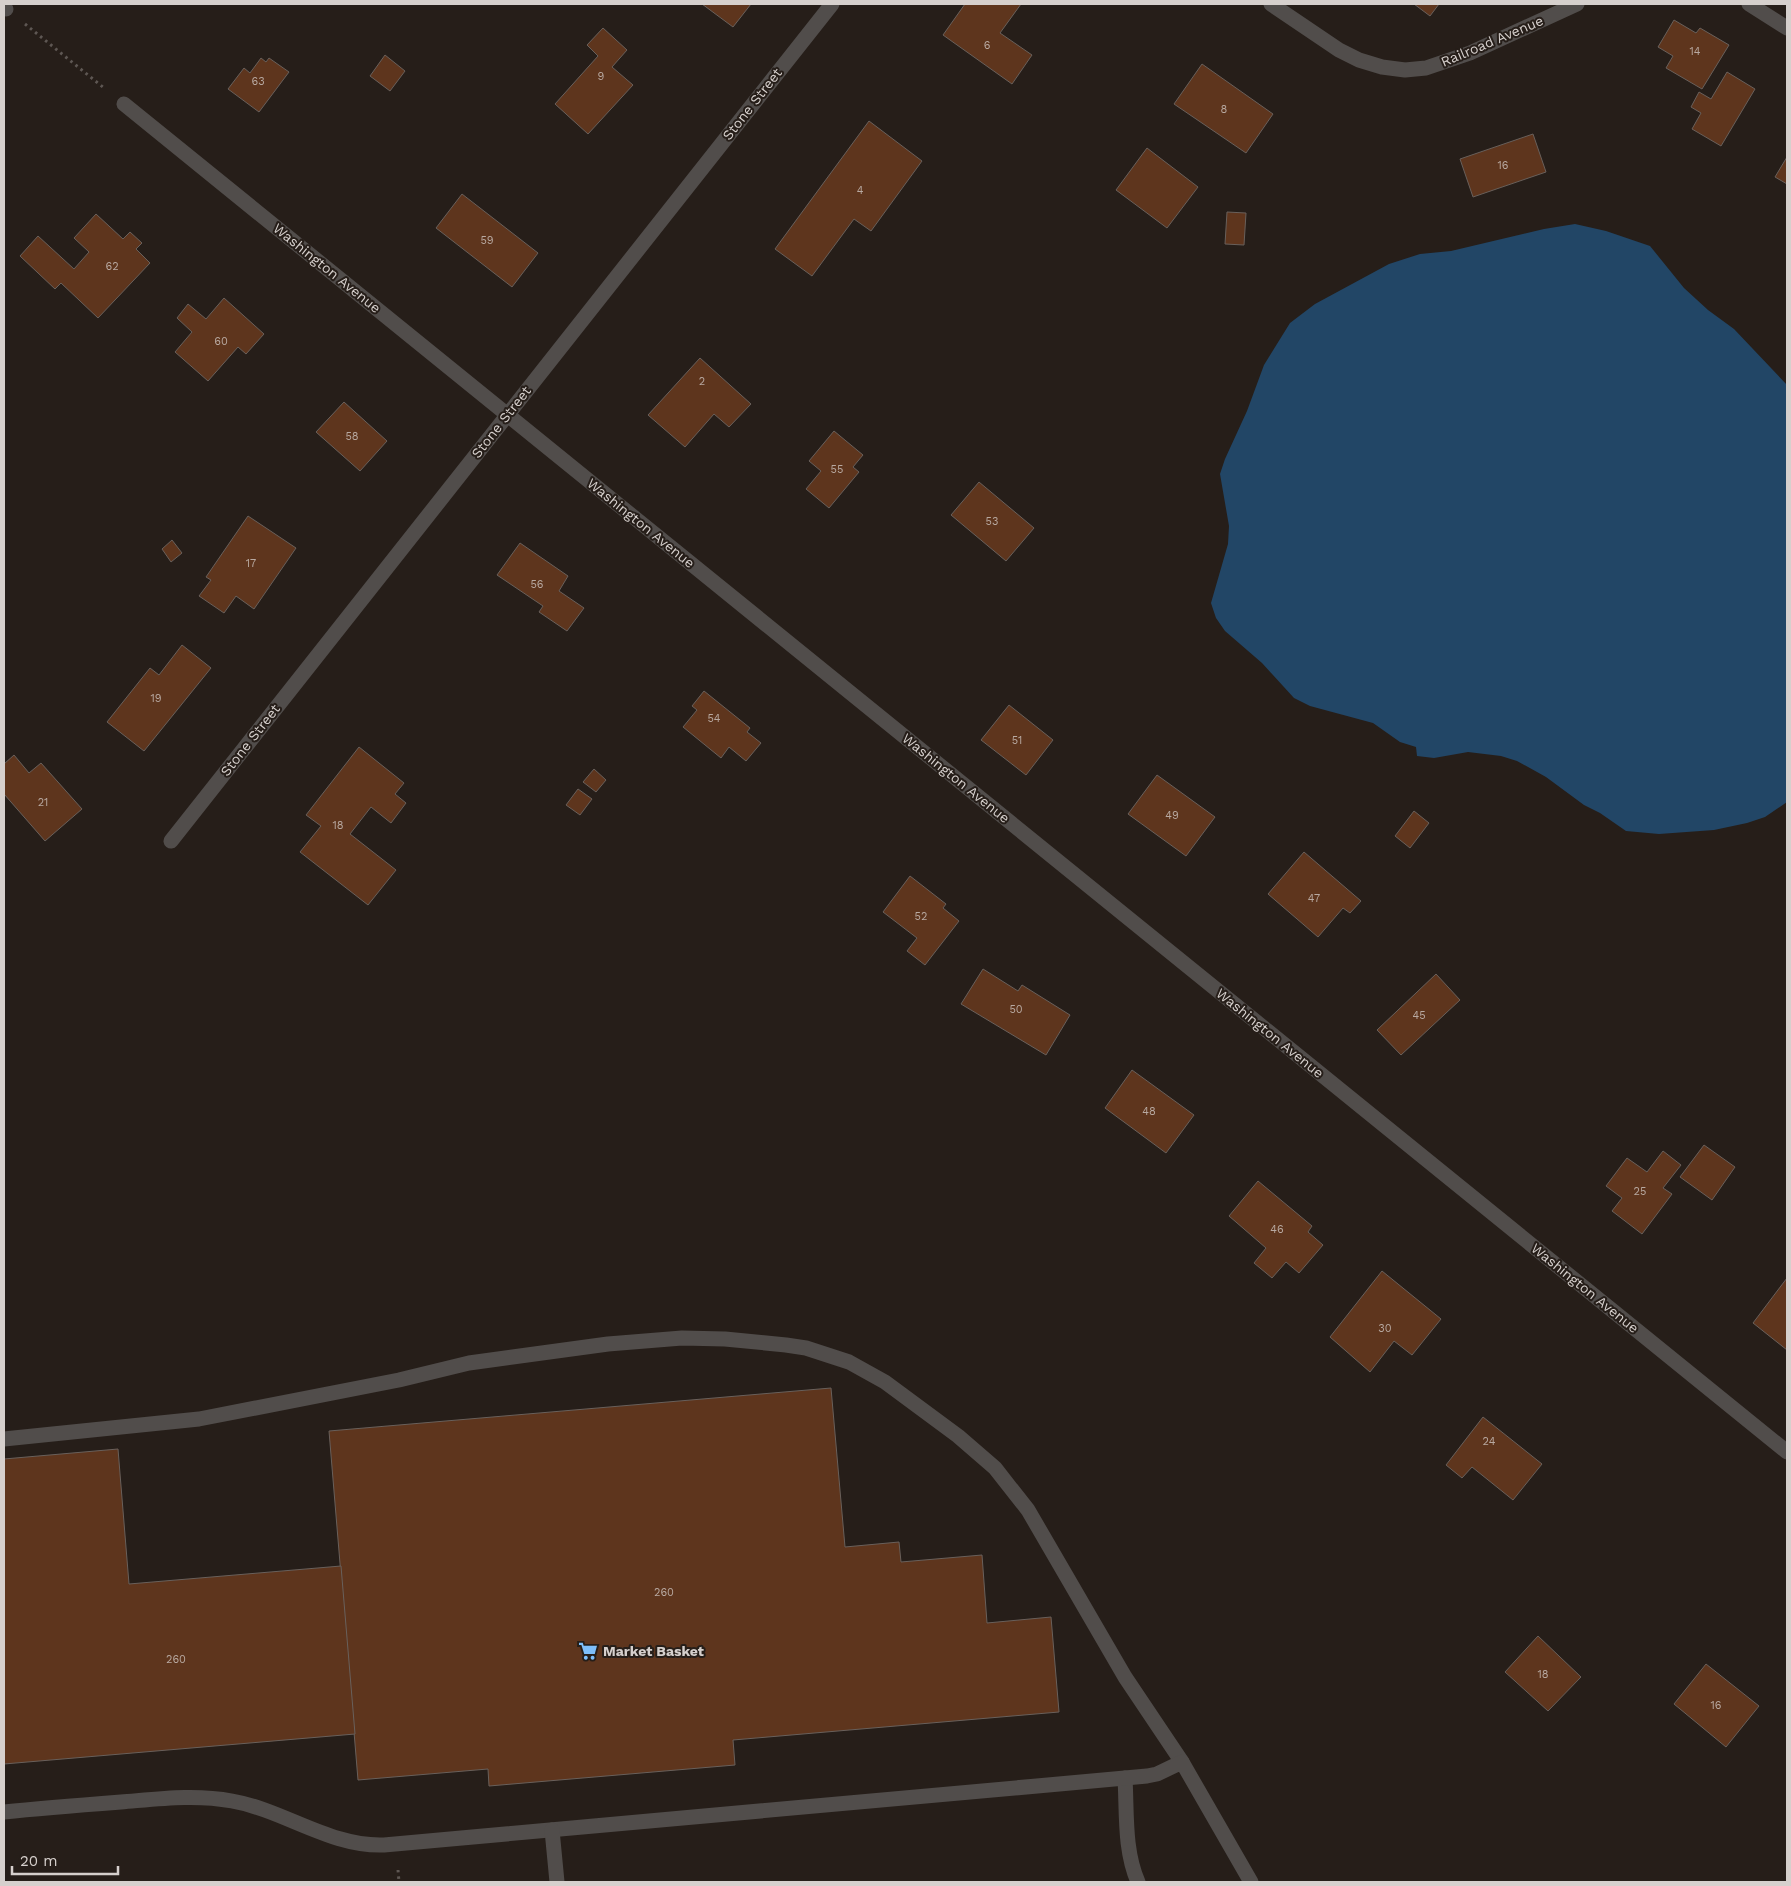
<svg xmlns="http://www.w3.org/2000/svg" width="1791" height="1886" viewBox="0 0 1791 1886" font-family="'Work Sans',sans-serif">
<rect width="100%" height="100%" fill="#261e19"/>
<polygon fill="#224666" points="1575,224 1606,231 1650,246 1684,288 1708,310 1734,329 1787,385 1787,802 1765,817 1747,823 1714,830 1659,834 1626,831 1600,813 1584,805 1546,777 1517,761 1501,756 1468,752 1434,758 1417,756 1416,747 1400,742 1373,723 1310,706 1294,698 1262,663 1225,631 1216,618 1211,603 1228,544 1229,526 1220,474 1225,459 1247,411 1264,365 1290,323 1315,304 1389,264 1420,254 1451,251 1544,229"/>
<g fill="#5e351d" stroke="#69605b">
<polygon points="702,4 751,4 733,27"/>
<polygon points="965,4 1021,4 1000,33 1032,55 1012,84 943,35"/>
<polygon points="1414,4 1439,4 1430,16"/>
<polygon points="1674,20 1696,33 1700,28 1729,45 1702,89 1666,68 1673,56 1658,47"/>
<polygon points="603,28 627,50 612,67 633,85 588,134 555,104 598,56 587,45"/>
<polygon points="385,55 405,71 390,91 370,76"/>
<polygon points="261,58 266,62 269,58 289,72 259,112 228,89 244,68 250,73"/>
<polygon points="1202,64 1273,114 1246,153 1174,104"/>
<polygon points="1727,72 1755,89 1721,146 1692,129 1701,113 1691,107 1699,92 1711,99"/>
<polygon points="869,121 922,161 871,231 854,219 812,276 775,249"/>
<polygon points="1533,134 1546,172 1473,197 1460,159"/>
<polygon points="1147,148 1198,187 1167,228 1116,190"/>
<polygon points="1787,157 1787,184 1775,177"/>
<polygon points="462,194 538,253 512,287 436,228"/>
<polygon points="1227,212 1246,213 1244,245 1225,244"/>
<polygon points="96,214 123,239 130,232 142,243 136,249 150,263 98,318 61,283 55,289 20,256 38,236 74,269 89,252 74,238"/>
<polygon points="224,298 264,334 246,354 238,347 208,381 175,352 192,332 177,318 188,304 206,319"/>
<polygon points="700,358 751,404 729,427 714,414 685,447 648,415"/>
<polygon points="344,402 387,441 360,471 316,432"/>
<polygon points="834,431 863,455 853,467 859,472 829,508 806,489 821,471 809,461"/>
<polygon points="979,482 1034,528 1006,561 951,515"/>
<polygon points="248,516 296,548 254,609 236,596 224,613 199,596 211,580 206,577"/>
<polygon points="172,540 182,553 171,562 162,549"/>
<polygon points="520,543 568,576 559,591 584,608 567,631 539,612 543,606 497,575"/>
<polygon points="182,645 211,668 144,751 107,722 150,668 159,675"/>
<polygon points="704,691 750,728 747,732 761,743 746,761 729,747 721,758 683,727 697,710 692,706"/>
<polygon points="1009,705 1053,740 1026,775 981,740"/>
<polygon points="359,747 404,783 395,794 406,803 391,823 371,807 350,834 396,870 368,905 300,852 321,826 306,815"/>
<polygon points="14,755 29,773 41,763 82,809 45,841 4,794 4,764"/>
<polygon points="594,769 606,780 596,792 583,782"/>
<polygon points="1157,775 1215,817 1186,856 1128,814"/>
<polygon points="578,789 592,799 580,815 566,805"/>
<polygon points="1414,811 1429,823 1410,848 1395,836"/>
<polygon points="1304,852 1361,901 1350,913 1343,908 1318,937 1268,894"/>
<polygon points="910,876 946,904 943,908 959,921 925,965 907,951 917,938 883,912"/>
<polygon points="983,969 1018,991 1022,985 1070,1015 1046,1055 961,1004"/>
<polygon points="1436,974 1460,1000 1401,1055 1377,1030"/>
<polygon points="1132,1070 1194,1115 1166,1153 1105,1108"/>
<polygon points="1704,1145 1735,1167 1712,1200 1680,1177"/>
<polygon points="1663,1151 1681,1165 1663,1188 1672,1194 1642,1234 1612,1211 1622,1198 1606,1186 1627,1158 1647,1172"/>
<polygon points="1258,1181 1312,1226 1308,1232 1323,1245 1299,1273 1286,1262 1272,1278 1254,1263 1266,1248 1229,1216"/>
<polygon points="1382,1271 1441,1319 1412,1355 1394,1341 1370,1372 1330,1337"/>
<polygon points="1787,1278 1787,1350 1753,1323"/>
<polygon points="831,1388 845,1547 899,1542 901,1562 982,1555 987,1623 1051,1617 1059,1712 733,1740 735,1765 489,1786 488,1769 358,1780 329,1431"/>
<polygon points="1483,1417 1542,1464 1513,1500 1472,1467 1462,1478 1446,1465"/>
<polygon points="118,1449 129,1584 341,1566 355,1734 4,1764 4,1459"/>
<polygon points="1538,1636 1581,1677 1548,1711 1505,1672"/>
<polygon points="1706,1664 1759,1706 1726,1747 1674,1704"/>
</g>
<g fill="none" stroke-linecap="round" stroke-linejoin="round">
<g stroke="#5e5753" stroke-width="3" stroke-dasharray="2.5 4" stroke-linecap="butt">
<polyline points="25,24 104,88"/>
<polyline points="398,1870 399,1882"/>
</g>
<g stroke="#514d4b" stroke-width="15">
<polyline points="1271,4 1339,50 1359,60 1382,67 1405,70 1426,68 1470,53 1577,4"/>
<polyline points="1749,4 1787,28"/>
<polyline points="4,7 6,9"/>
<polyline points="124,104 1787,1452"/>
<polyline points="171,841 832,4"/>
<polyline points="4,1439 199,1419 399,1380 469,1363 608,1344 682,1338 725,1339 786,1345 806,1348 849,1362 885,1382 958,1436 995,1468 1028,1510 1125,1677 1182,1762"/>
<path d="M1125 1778C1127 1813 1124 1850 1138 1882"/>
<path d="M4 1812C43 1808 82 1805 121 1802 158 1799 195 1794 232 1801 284 1810 330 1847 384 1845L1147 1776 1157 1774 1182 1762 1251 1882"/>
<polyline points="552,1830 557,1882"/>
</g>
</g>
<defs>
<g id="supermarket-bare" transform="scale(1.5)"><path d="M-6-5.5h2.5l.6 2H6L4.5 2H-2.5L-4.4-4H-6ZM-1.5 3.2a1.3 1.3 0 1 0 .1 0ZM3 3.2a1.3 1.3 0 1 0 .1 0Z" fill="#7ebef9" stroke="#261e19" stroke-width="2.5" paint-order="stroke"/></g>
</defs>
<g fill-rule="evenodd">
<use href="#supermarket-bare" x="588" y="1651"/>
</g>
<g text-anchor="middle" stroke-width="4" stroke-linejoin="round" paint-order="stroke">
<g font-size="11" fill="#b8a9a1">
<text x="987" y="49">6</text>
<text x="1695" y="55">14</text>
<text x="601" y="80">9</text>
<text x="258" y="85">63</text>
<text x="1224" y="113">8</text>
<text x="1503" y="169">16</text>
<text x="860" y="194">4</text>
<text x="487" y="244">59</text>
<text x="112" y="270">62</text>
<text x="221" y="345">60</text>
<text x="702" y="385">2</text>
<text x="352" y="440">58</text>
<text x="837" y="473">55</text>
<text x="992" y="525">53</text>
<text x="251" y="567">17</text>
<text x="537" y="588">56</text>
<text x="156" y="702">19</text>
<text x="714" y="722">54</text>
<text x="1017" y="744">51</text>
<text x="43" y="806">21</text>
<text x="1172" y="819">49</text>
<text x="338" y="829">18</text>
<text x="1314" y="902">47</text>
<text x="921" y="920">52</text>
<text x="1016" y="1013">50</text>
<text x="1419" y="1019">45</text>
<text x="1149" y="1115">48</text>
<text x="1640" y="1195">25</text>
<text x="1277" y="1233">46</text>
<text x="1385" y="1332">30</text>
<text x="1489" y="1445">24</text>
<text x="664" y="1596">260</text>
<text x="176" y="1663">260</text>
<text x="1543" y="1678">18</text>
<text x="1716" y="1709">16</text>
</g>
<g font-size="14" fill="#d6d0cd" stroke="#261e19">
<text transform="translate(1492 41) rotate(-23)" y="5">Railroad Avenue</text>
<text transform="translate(752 104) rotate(-52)" y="5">Stone Street</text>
<text transform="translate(327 268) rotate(39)" y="5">Washington Avenue</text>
<text transform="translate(501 422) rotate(-52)" y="5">Stone Street</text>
<text transform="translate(641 523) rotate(39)" y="5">Washington Avenue</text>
<text transform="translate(250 740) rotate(-52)" y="5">Stone Street</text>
<text transform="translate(956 778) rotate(39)" y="5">Washington Avenue</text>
<text transform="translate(1270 1033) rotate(39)" y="5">Washington Avenue</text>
<text transform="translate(1585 1288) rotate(39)" y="5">Washington Avenue</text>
</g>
<g font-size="14" font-weight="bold" fill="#d6d0cd" stroke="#261e19" text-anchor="start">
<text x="603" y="1656">Market Basket</text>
</g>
</g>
<rect width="1791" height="1886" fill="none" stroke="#d6d0cd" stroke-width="10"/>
<path d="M12 1866v8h106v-8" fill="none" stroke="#d6d0cd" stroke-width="2.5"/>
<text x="20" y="1866" font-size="15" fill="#d6d0cd" stroke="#261e19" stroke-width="4" paint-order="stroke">20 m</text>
</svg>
